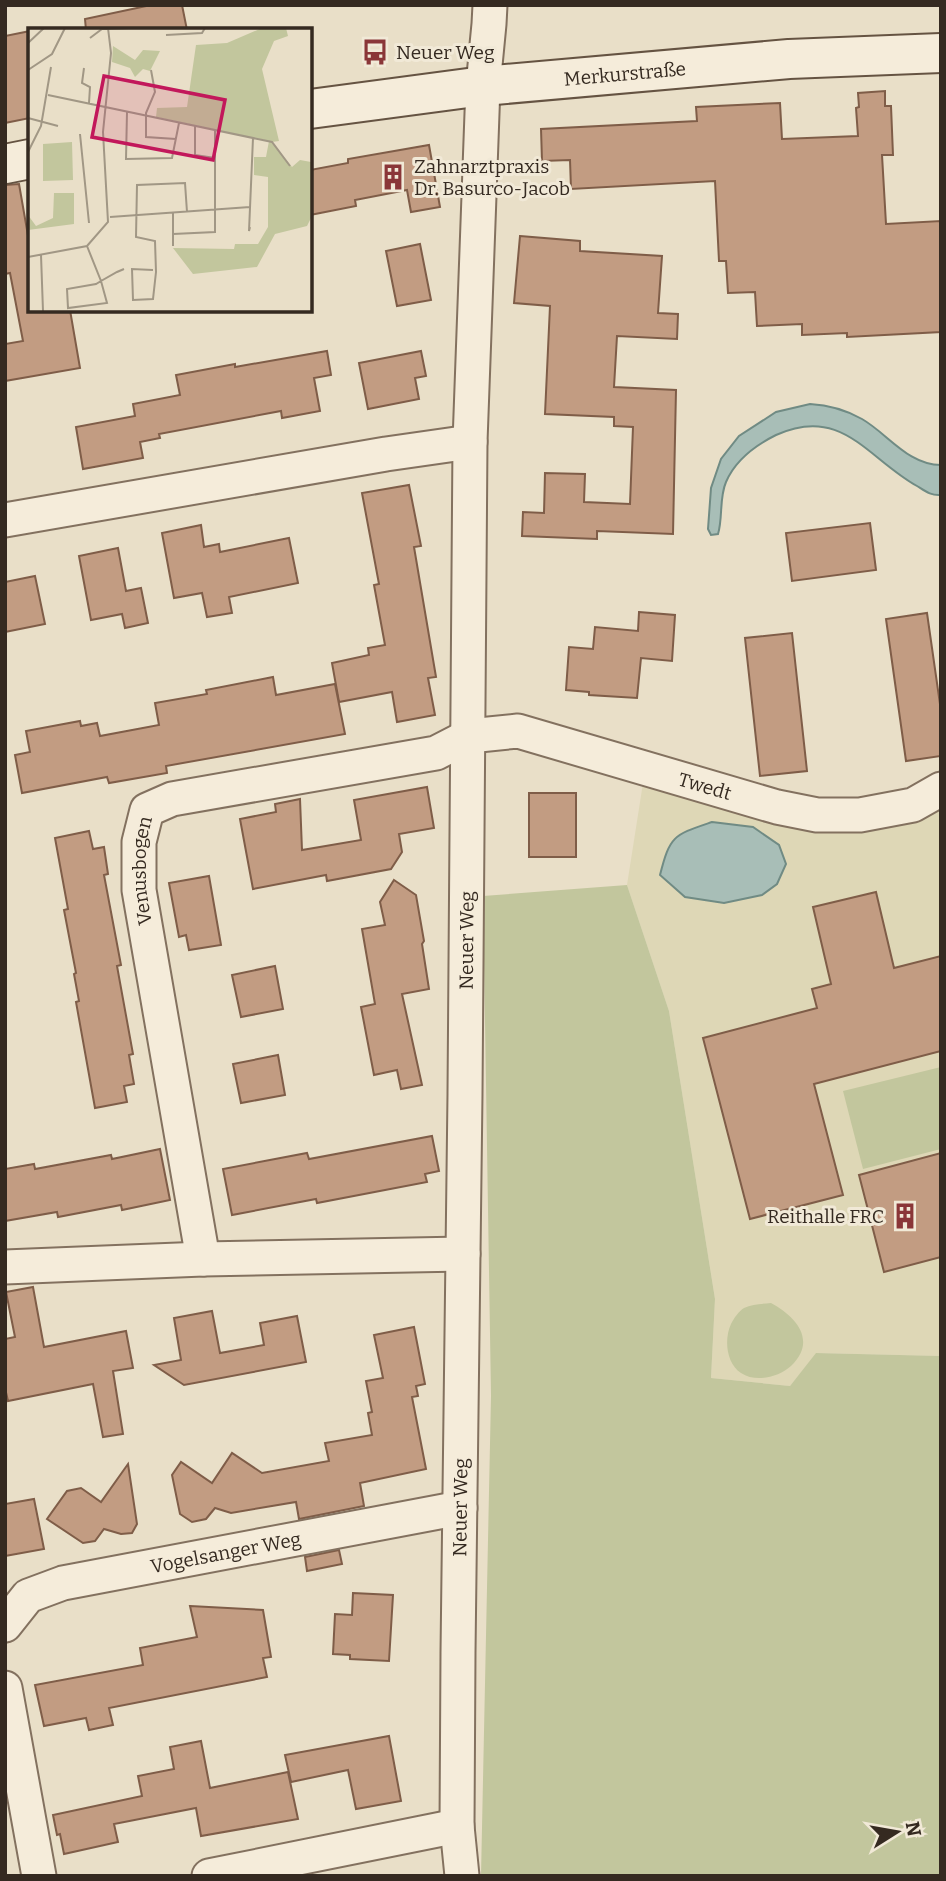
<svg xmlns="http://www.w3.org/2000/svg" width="946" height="1881" viewBox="0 0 946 1881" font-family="Bitter,serif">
<rect width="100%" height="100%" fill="#e9dfc8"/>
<polygon fill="#ded7b6" points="643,783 793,824 941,801 941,1356 817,1353 790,1386 711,1378 715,1299 669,1011 627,885"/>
<g fill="#c2c69d">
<polygon points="627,885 669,1011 715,1299 711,1378 790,1386 816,1353 941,1356 941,1876 481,1876 491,1396 483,896"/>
<polygon points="941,1067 941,1149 863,1169 843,1091"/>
<path d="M771 1303C795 1316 818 1340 791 1366 779 1377 756 1383 741 1373 726 1363 724 1339 731 1324 734 1318 739 1311 744 1308 752 1304 762 1304 771 1303Z"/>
</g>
<g fill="#a8beb7" stroke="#708b84" stroke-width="2">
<path d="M810 404C828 405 846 410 862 419 888 434 908 465 941 465V495C931 496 925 491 917 486 867 458 842 405 776 435 756 445 735 461 726 482 719 498 723 518 718 534L711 535 708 529 711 488 721 459 739 436 776 412Z"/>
<path d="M712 822 753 827 779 845 786 864 777 884 762 895 724 903 685 897 660 875C670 835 674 835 712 822Z"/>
</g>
<g fill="#c29c82" stroke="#7f5d48" stroke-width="2">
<polygon points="151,5 182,5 187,30 86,30 85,19"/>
<polygon points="30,31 30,118 5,123 5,36"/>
<polygon points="885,91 885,106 891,106 893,155 882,155 886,224 941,221 941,332 847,337 847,333 802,335 802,324 757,326 755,292 728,293 726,261 719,261 715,181 571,189 570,160 542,161 541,129 697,121 696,107 780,103 782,139 858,136 856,108 859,107 858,93"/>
<polygon points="429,145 440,207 411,212 407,190 355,200 356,206 310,215 310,170 348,163 348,159"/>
<polygon points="19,184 30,247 30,310 70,310 80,368 5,381 5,344 23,341 10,273 5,274 5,185"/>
<polygon points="520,236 580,241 580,251 662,256 658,313 678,314 677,339 617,336 614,387 676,390 673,534 597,531 597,539 522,536 523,512 544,513 545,473 585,474 584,502 630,504 633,427 614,426 614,417 545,414 550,306 514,303"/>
<polygon points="420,244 431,300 397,306 386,251"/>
<polygon points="327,351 331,375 314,378 320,411 282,418 281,411 159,434 160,438 140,442 143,458 83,469 76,427 135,416 133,404 180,395 176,375 235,364 235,367"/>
<polygon points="421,351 426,376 415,378 419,399 368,409 359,363"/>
<polygon points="409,485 421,546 414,547 436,677 428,678 435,715 397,722 392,692 339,702 332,663 369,655 368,648 385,645 374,585 379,584 362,493"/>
<polygon points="870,523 876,570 792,581 786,533"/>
<polygon points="201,525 204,547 219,544 220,552 289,538 298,583 229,597 232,613 207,617 202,593 174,598 162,533"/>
<polygon points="118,548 126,591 141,588 148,623 125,628 122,614 91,620 79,556"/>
<polygon points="35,576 45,624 5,632 5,582"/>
<polygon points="639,612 675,615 672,661 641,658 637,698 589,695 589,692 566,690 569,647 593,649 595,627 638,631"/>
<polygon points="927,613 941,711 941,756 906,761 886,619"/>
<polygon points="792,633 807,771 760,776 745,638"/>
<polygon points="273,677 276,695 335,684 345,734 166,766 167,773 109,783 107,777 22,793 15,755 30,752 26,731 80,721 81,726 97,723 100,736 159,725 155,703 207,694 206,690"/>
<polygon points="427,787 434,828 399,834 402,852 391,869 327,881 326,875 253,889 240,819 276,812 275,804 300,799 302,850 361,840 354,800"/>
<rect x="529" y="793" width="47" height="64"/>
<polygon points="89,831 93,849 104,847 108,874 104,875 121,965 117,966 133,1054 129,1055 134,1084 124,1086 127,1102 95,1108 76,1002 79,1001 74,974 76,973 64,910 68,909 55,838"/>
<polygon points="209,876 221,945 189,950 186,935 179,937 169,883"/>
<polygon points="394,880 416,895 424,941 422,944 429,989 402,994 422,1085 401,1089 397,1070 374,1075 361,1007 375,1004 362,929 385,925 380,902"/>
<polygon points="876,892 894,968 941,956 941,1051 814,1084 843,1195 750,1219 703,1038 817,1008 812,989 831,984 813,907"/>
<polygon points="275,966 283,1009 241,1017 232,975"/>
<polygon points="278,1055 285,1095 241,1103 233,1064"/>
<polygon points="432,1136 439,1171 425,1174 427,1182 317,1203 316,1199 232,1215 223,1169 307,1153 309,1159"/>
<polygon points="160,1149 170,1200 122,1210 121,1205 58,1217 57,1212 5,1221 5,1169 34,1164 35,1169 111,1155 112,1159"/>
<polygon points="941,1153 941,1257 884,1272 859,1175"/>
<polygon points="33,1287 44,1347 126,1331 133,1368 113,1371 123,1434 103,1437 93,1384 8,1401 5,1388 5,1339 15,1337 6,1292"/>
<polygon points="212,1311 220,1353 264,1345 260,1323 297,1316 306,1362 184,1385 154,1365 181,1360 174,1318"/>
<polygon points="414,1327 425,1384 416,1386 418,1396 412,1397 426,1469 360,1483 364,1506 299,1519 296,1502 231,1513 215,1508 206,1519 192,1522 180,1514 172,1475 181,1462 212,1483 232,1453 262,1473 329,1461 325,1443 372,1435 368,1413 372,1412 366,1381 383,1378 374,1335"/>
<polygon points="128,1464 137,1524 132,1533 121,1534 104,1529 95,1541 83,1543 47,1519 67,1491 81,1488 101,1502"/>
<polygon points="34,1499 44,1549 5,1556 5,1504"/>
<polygon points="339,1550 342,1564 307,1571 305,1557"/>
<polygon points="353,1593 393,1595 389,1661 350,1659 350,1655 333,1654 335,1614 352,1615"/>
<polygon points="190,1606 263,1610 271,1657 263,1658 267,1677 109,1708 113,1725 89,1730 86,1718 44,1726 35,1685 143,1665 140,1648 197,1637"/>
<polygon points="389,1736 401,1801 356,1809 348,1770 291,1782 285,1755"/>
<polygon points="201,1741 210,1788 288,1772 298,1819 201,1836 196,1808 114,1824 118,1842 64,1854 60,1834 57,1835 53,1815 142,1796 138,1776 174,1769 170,1747"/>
</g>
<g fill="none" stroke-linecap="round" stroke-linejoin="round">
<g stroke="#83715f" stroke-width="37">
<g id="street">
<polyline points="5,520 386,454 470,442"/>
<path id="s1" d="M203 1259 139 890V842L147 810 172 799 436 753 469 736 518 731 777 807 817 815H860L913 805 941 789"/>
<polyline points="5,1267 203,1259 463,1254"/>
<path id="s2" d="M5 1625 28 1596 63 1583 460 1508"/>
<polyline points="5,1688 39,1876"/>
<polyline points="209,1876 457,1826"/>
<path id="s3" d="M462 1876 457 1826 458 1653 465 1094 470 442 483 86 489 24 490 5"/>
</g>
</g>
<g stroke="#655342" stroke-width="42">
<g id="secondary">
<path id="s4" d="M310 109 483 86 789 59 941 53"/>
<polyline points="5,164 30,159"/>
</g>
</g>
<use href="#street" stroke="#f5ecda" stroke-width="33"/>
<use href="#secondary" stroke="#f5ecda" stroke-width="38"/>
</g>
<defs>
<g id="bus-bare" transform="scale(2.1)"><path d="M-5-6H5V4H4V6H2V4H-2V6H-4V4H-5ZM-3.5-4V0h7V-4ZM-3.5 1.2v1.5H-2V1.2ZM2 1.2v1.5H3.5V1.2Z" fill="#8a3638" stroke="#f1e9d7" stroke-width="2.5" paint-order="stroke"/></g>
<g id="building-bare" transform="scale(2.1)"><path d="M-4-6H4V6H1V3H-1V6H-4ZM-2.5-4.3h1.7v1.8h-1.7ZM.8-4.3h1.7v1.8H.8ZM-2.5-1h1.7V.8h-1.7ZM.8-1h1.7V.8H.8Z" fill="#8a3638" stroke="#f1e9d7" stroke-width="2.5" paint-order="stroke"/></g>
</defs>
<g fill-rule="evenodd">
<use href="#bus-bare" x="375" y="52"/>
<use href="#building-bare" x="393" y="177"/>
<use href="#building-bare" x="905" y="1216"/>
</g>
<g text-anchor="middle" stroke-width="6" stroke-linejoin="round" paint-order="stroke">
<g font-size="19" fill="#352a21" stroke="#f1e9d7" text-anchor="start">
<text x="396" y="59">Neuer Weg</text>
<text x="414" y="173">Zahnarztpraxis<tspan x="414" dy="22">Dr. Basurco-Jacob</tspan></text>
<text x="884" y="1223" text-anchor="end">Reithalle FRC</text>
</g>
<g font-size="19" fill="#352a21" stroke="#f1e9d7">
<text dy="7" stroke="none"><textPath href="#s4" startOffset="317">Merkurstraße</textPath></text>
<text dy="7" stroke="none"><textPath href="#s1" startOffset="1032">Twedt</textPath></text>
<text dy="7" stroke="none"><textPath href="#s1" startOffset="394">Venusbogen</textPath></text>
<text dy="7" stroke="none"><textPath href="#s3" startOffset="936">Neuer Weg</textPath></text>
<text dy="7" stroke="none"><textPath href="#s3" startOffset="369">Neuer Weg</textPath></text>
<text dy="7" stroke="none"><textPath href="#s2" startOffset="240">Vogelsanger Weg</textPath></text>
</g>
</g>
<g transform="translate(28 28)">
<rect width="284" height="284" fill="#e9dfc8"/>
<path d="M234 0H258L260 8 246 13 234 41 251 113 244 114 264 139 272 132 283 134V190L279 198 247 206 229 239 165 246 145 220 206 221 207 216H230L240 199V149L226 147V129H238L241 113 128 89 129 80 159 79 168 17 199 15ZM85 18 107 32 115 22 132 23 122 43 115 41 107 49 102 40 84 34ZM44 114 45 152 15 153V116ZM26 165H46V196L0 202V187L8 198 25 190Z" fill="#c2c69d"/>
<path fill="none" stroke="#a19785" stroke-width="2" d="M138 7 174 5 177 0M62 10 74 1 101 0M0 15 16 0M56 40 54 55 62 59 61 75M0 42 24 26 37 0M123 42 127 64 118 85V109L148 111M20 67 244 114 262 138M99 84 98 131 144 130 151 95M0 90 30 98M167 98V127L187 130M52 106 61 195M0 124 13 98 23 39M145 184V218M82 189 222 179M222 199 221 203 225 110M145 206 187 204V102M59 218 73 253 79 275 40 280 39 261 68 256 73 253 89 244 96 241M13 227 15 283M0 229 59 218 80 194 75 104 83 25 80 0M125 242 104 241 105 272 125 271 128 244 127 213 108 209 109 157 157 155 159 184"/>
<path fill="#c2185b" fill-opacity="0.15" stroke="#c2185b" stroke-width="3.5" d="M76 48 197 72 185 132 64 109Z"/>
<rect width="284" height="284" fill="none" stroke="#352a21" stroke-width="3.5"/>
</g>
<rect width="946" height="1881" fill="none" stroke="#352a21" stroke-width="14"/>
<g transform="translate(897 1832) rotate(79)" stroke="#f1e9d7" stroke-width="5" paint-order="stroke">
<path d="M0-5L12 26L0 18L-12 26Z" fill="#352a21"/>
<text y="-10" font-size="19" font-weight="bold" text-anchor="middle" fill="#352a21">N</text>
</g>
</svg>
